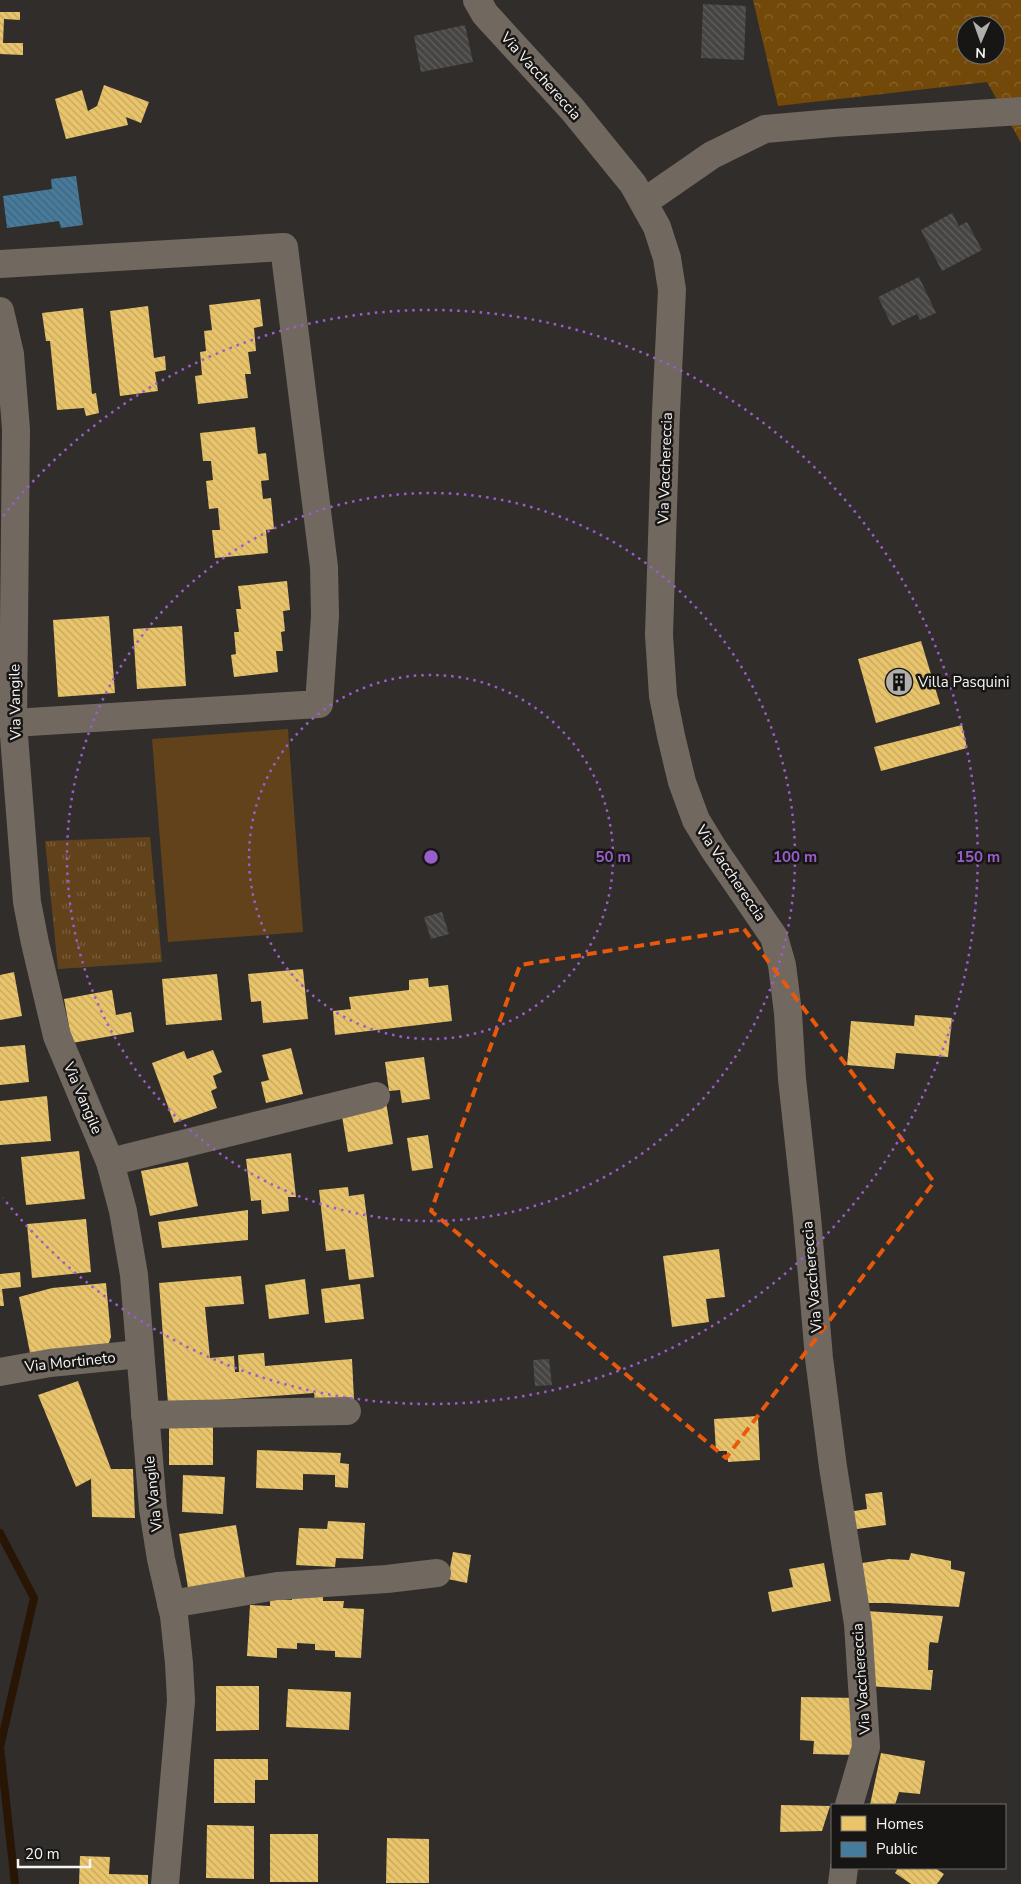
<svg xmlns="http://www.w3.org/2000/svg" width="1021" height="1884" viewBox="0 0 1021 1884" font-family="'Nunito Sans',sans-serif">
<defs>
<pattern id="forest-crowns" width="20" height="18" patternUnits="userSpaceOnUse" patternTransform="scale(1.25)"><rect width="20" height="18" fill="#73490a"/><path d="M2 6a3 3 0 1 1 6 0M12 15a3 3 0 1 1 6 0" fill="none" stroke="#88642e"/></pattern>
<pattern id="park-tufts" width="24" height="20" patternUnits="userSpaceOnUse" patternTransform="scale(1.25)"><rect width="24" height="20" fill="#62421a"/><path d="M3 7l-1-3M5 7V3M7 7l1-3M15 17l-1-3M17 17v-4M19 17l1-3" fill="none" stroke="#795e3c"/></pattern>
<pattern id="homes-back-hatch" width="6" height="6" patternUnits="userSpaceOnUse" patternTransform="scale(1.25)"><rect width="6" height="6" fill="#e9c46a"/><path d="M-1 5l2 2M0 0l6 6M5-1l2 2" fill="none" stroke="#c1a662"/></pattern>
<pattern id="public-back-hatch" width="6" height="6" patternUnits="userSpaceOnUse" patternTransform="scale(1.25)"><rect width="6" height="6" fill="#457b9d"/><path d="M-1 5l2 2M0 0l6 6M5-1l2 2" fill="none" stroke="#486273"/></pattern>
<pattern id="building-back-hatch" width="6" height="6" patternUnits="userSpaceOnUse" patternTransform="scale(1.25)"><rect width="6" height="6" fill="#474543"/><path d="M-1 5l2 2M0 0l6 6M5-1l2 2" fill="none" stroke="#62605f"/></pattern>
</defs>
<rect width="100%" height="100%" fill="#302d2b"/>
<path fill="url(#forest-crowns)" fill-rule="evenodd" d="M753 0H1021V143L987 82 778 106ZM966 25H996V55H966Z"/>
<polygon fill="url(#park-tufts)" points="150,837 162,962 58,969 45,841"/>
<polygon fill="#62421a" points="288,729 303,932 168,942 152,739"/>
<g fill="url(#homes-back-hatch)">
<polygon points="0,12 20,12 20,20 4,19 3,43 23,43 23,55 0,54"/>
<polygon points="104,85 149,102 141,123 126,117 128,125 66,139 55,99 82,90 88,111 97,106"/>
<polygon points="260,299 263,326 254,328 256,351 248,352 251,374 245,374 248,398 198,404 195,376 202,375 200,352 206,351 204,331 212,330 209,305"/>
<polygon points="148,306 154,358 165,356 166,370 155,372 158,391 120,396 110,311"/>
<polygon points="83,308 92,394 96,393 99,413 86,416 84,408 57,410 50,341 46,341 42,313"/>
<polygon points="255,427 258,454 266,453 269,480 261,481 263,499 271,498 274,529 266,530 268,553 215,558 212,530 220,530 218,508 209,509 206,481 213,480 211,461 203,461 200,433"/>
<polygon points="287,581 290,610 283,611 285,631 281,632 283,651 276,651 278,672 234,677 231,655 236,654 234,632 239,632 236,609 241,609 238,586"/>
<polygon points="109,616 115,693 58,697 53,620"/>
<polygon points="182,626 186,686 137,689 133,629"/>
<polygon points="921,641 940,704 876,723 858,659"/>
<polygon points="962,725 967,748 881,771 874,747"/>
<polygon points="303,969 308,1019 263,1023 261,1001 251,1002 248,974"/>
<polygon points="14,972 22,1016 0,1020 0,975"/>
<polygon points="217,974 222,1020 166,1025 162,979"/>
<polygon points="428,978 429,987 448,985 452,1021 335,1035 333,1011 351,1009 349,997 409,990 409,980"/>
<polygon points="112,990 116,1015 131,1012 134,1032 72,1043 64,999"/>
<polygon points="915,1015 952,1018 948,1057 896,1053 894,1069 847,1065 851,1021 914,1026"/>
<polygon points="25,1045 29,1082 0,1085 0,1047"/>
<polygon points="291,1048 303,1094 266,1103 261,1082 269,1080 262,1055"/>
<polygon points="213,1050 222,1072 213,1076 217,1088 211,1091 217,1108 174,1123 152,1063 184,1051 187,1059"/>
<polygon points="424,1057 430,1099 402,1103 400,1090 389,1091 385,1062"/>
<polygon points="47,1096 51,1141 0,1145 0,1101"/>
<polygon points="386,1102 393,1144 348,1152 341,1110"/>
<polygon points="428,1135 433,1168 412,1171 407,1138"/>
<polygon points="79,1151 85,1199 26,1205 21,1157"/>
<polygon points="291,1153 296,1197 288,1197 289,1211 262,1214 261,1200 251,1201 246,1159"/>
<polygon points="188,1162 198,1206 150,1216 141,1171"/>
<polygon points="348,1187 349,1196 364,1194 374,1277 349,1280 345,1249 326,1251 319,1190"/>
<polygon points="248,1210 248,1240 162,1248 158,1222"/>
<polygon points="86,1219 91,1272 32,1278 27,1224"/>
<polygon points="719,1249 725,1297 706,1299 709,1322 672,1327 663,1256"/>
<polygon points="20,1272 21,1287 2,1289 4,1306 0,1306 0,1274"/>
<polygon points="241,1276 244,1304 205,1307 210,1358 234,1356 235,1372 239,1372 238,1355 264,1353 265,1366 352,1359 354,1399 315,1401 314,1393 168,1404 159,1283"/>
<polygon points="305,1279 309,1314 269,1319 265,1285"/>
<polygon points="106,1283 111,1337 107,1348 31,1358 19,1297 52,1288"/>
<polygon points="360,1284 364,1319 325,1323 321,1289"/>
<polygon points="78,1381 111,1469 133,1469 135,1518 92,1517 91,1479 76,1487 38,1395"/>
<polygon points="758,1416 760,1460 728,1462 727,1451 716,1451 714,1419"/>
<rect x="169" y="1427" width="44" height="38"/>
<polygon points="257,1450 341,1453 340,1463 349,1464 348,1488 335,1487 335,1475 303,1474 303,1490 256,1488"/>
<polygon points="183,1475 225,1477 223,1514 182,1512"/>
<polygon points="882,1492 886,1525 850,1530 848,1512 867,1509 865,1494"/>
<polygon points="328,1521 365,1523 363,1559 336,1558 335,1567 296,1565 299,1528 327,1529"/>
<polygon points="236,1525 245,1578 188,1588 179,1534"/>
<polygon points="453,1552 471,1555 467,1583 448,1579"/>
<polygon points="911,1553 951,1561 951,1569 965,1572 959,1607 888,1603 864,1603 862,1563 889,1559 909,1560"/>
<polygon points="824,1563 831,1601 772,1612 768,1592 793,1587 789,1569"/>
<polygon points="292,1593 323,1594 323,1601 344,1601 343,1608 364,1609 361,1658 335,1657 335,1651 315,1650 315,1644 297,1643 297,1649 277,1648 277,1658 247,1656 250,1605 270,1606 270,1599 292,1600"/>
<polygon points="866,1611 943,1616 938,1643 930,1642 929,1646 928,1670 933,1670 931,1690 867,1686"/>
<polygon points="216,1686 259,1686 259,1730 216,1731"/>
<polygon points="288,1689 351,1692 349,1730 286,1727"/>
<polygon points="801,1697 857,1698 855,1755 813,1754 814,1741 800,1740"/>
<polygon points="881,1753 925,1761 920,1794 899,1792 895,1805 870,1805"/>
<polygon points="214,1759 268,1759 268,1780 255,1780 255,1803 214,1803"/>
<polygon points="781,1805 830,1806 822,1831 780,1832"/>
<polygon points="207,1825 254,1826 254,1879 206,1878"/>
<rect x="270" y="1834" width="48" height="48"/>
<polygon points="387,1838 429,1839 429,1883 386,1883"/>
<polygon points="80,1856 110,1857 109,1874 148,1875 148,1884 79,1884"/>
<polygon points="898,1868 935,1868 944,1874 937,1884 911,1884 895,1873"/>
</g>
<polygon fill="url(#public-back-hatch)" points="76,176 83,225 61,228 59,221 7,228 3,196 52,189 51,179"/>
<g fill="none" stroke-linecap="round" stroke-linejoin="round">
<polyline stroke="#281504" stroke-width="8" points="0,1533 34,1598 0,1747 15,1884"/>
</g>
<g fill="url(#building-back-hatch)">
<polygon points="703,4 746,6 744,60 701,58"/>
<polygon points="465,25 473,62 421,72 414,36"/>
<polygon points="952,213 959,226 967,222 982,250 942,271 921,230"/>
<polygon points="919,277 936,313 920,320 917,314 892,326 878,297"/>
<polygon points="442,912 449,934 431,939 424,917"/>
<polygon points="549,1359 552,1385 535,1386 533,1360"/>
</g>
<g fill="none" stroke-linecap="round" stroke-linejoin="round">
<g stroke="#71685f" stroke-width="28">
<polyline points="477,0 485,14 572,109 633,184 657,227 667,258 672,290 666,412 659,635 663,696 671,736 682,782 696,820 713,848 774,937 782,965 788,1013 792,1079 807,1217 819,1358 833,1467 858,1624 866,1747 849,1805"/>
<polyline points="644,202 712,155 765,129 833,123 1021,111"/>
<polyline points="0,264 284,247 324,567 325,616 319,704 13,723"/>
<polyline points="0,311 10,354 16,429 13,723 27,902 35,943 57,1036 110,1162 123,1211 134,1275 153,1509 161,1559 174,1616 179,1663 181,1701 165,1884"/>
<polyline points="110,1162 376,1096"/>
<polyline points="0,1372 50,1363 140,1354"/>
<polyline points="145,1415 347,1411"/>
<polyline points="171,1604 277,1586 387,1579 437,1573"/>
<polyline points="842,1884 844,1868"/>
</g>
</g>
<path fill="none" stroke="#e8590c" stroke-width="4" stroke-dasharray="10 6" stroke-linejoin="round" d="M744 929 934 1182 726 1458 431 1211 520 965Z"/>
<g fill="none" stroke="#9a5ecc" stroke-width="2.5" stroke-dasharray="2.5 5">
<circle cx="431" cy="857" r="182"/>
<circle cx="431" cy="857" r="364"/>
<path d="M3 516A547 547 0 1 1 3 1198"/>
</g>
<defs>
<g id="building-disc" transform="scale(1.4375)"><circle r="9.5" fill="#b1afac" stroke="#171615"/><path d="M-4-6H4V6H1V3H-1V6H-4ZM-2.5-4.3h1.7v1.8h-1.7ZM.8-4.3h1.7v1.8H.8ZM-2.5-1h1.7V.8h-1.7ZM.8-1h1.7V.8H.8Z" fill="#111"/></g>
</defs>
<g fill-rule="evenodd">
<use href="#building-disc" x="899" y="682"/>
</g>
<g text-anchor="middle" stroke-width="5" stroke-linejoin="round" paint-order="stroke">
<g font-size="15" fill="#f7f5f2" stroke="#171615">
<text transform="translate(541 76) rotate(48)" y="5">Via Vacchereccia</text>
<text transform="translate(665 468) rotate(-88)" y="5">Via Vacchereccia</text>
<text transform="translate(15 702) rotate(-91)" y="5">Via Vangile</text>
<text transform="translate(731 873) rotate(56)" y="5">Via Vacchereccia</text>
<text transform="translate(83 1098) rotate(67)" y="5">Via Vangile</text>
<text transform="translate(812 1277) rotate(-95)" y="5">Via Vacchereccia</text>
<text transform="translate(70 1362) rotate(-6)" y="5">Via Mortineto</text>
<text transform="translate(153 1494) rotate(-96)" y="5">Via Vangile</text>
<text transform="translate(861 1679) rotate(-94)" y="5">Via Vacchereccia</text>
</g>
<g font-size="15" fill="#f7f5f2" stroke="#171615" text-anchor="start">
<text x="918" y="687">Villa Pasquini</text>
</g>
</g>
<circle cx="431" cy="857" r="8" fill="#9a5ecc" stroke="#171615" stroke-width="2.5"/>
<g font-size="15" text-anchor="middle" font-weight="bold" fill="#9a5ecc" stroke="#171615" stroke-width="5" stroke-linejoin="round" paint-order="stroke">
<text x="613" y="862">50 m</text>
<text x="795" y="862">100 m</text>
<text x="978" y="862">150 m</text>
</g>
<rect x="831" y="1804" width="175" height="65" fill="#171615" stroke="#716f6d"/>
<rect x="841" y="1816" width="25" height="15" fill="#e9c46a" stroke="#716f6d"/>
<text x="876" y="1829" font-size="15" fill="#f7f5f2">Homes</text>
<rect x="841" y="1842" width="25" height="15" fill="#457b9d" stroke="#716f6d"/>
<text x="876" y="1854" font-size="15" fill="#f7f5f2">Public</text>
<g transform="translate(981 40) rotate(182)"><circle r="24" fill="#171615" stroke="#716f6d"/>
<path d="M0-4L9 19L0 12L-9 19Z" fill="#b1afac"/>
<text y="-8" font-size="14" font-weight="bold" text-anchor="middle" fill="#f7f5f2">N</text>
</g>
<path d="M18 1859v8h72v-8" fill="none" stroke="#f7f5f2" stroke-width="2.5"/>
<text x="25" y="1859" font-size="15" fill="#f7f5f2" stroke="#171615" stroke-width="4" paint-order="stroke">20 m</text>
</svg>
